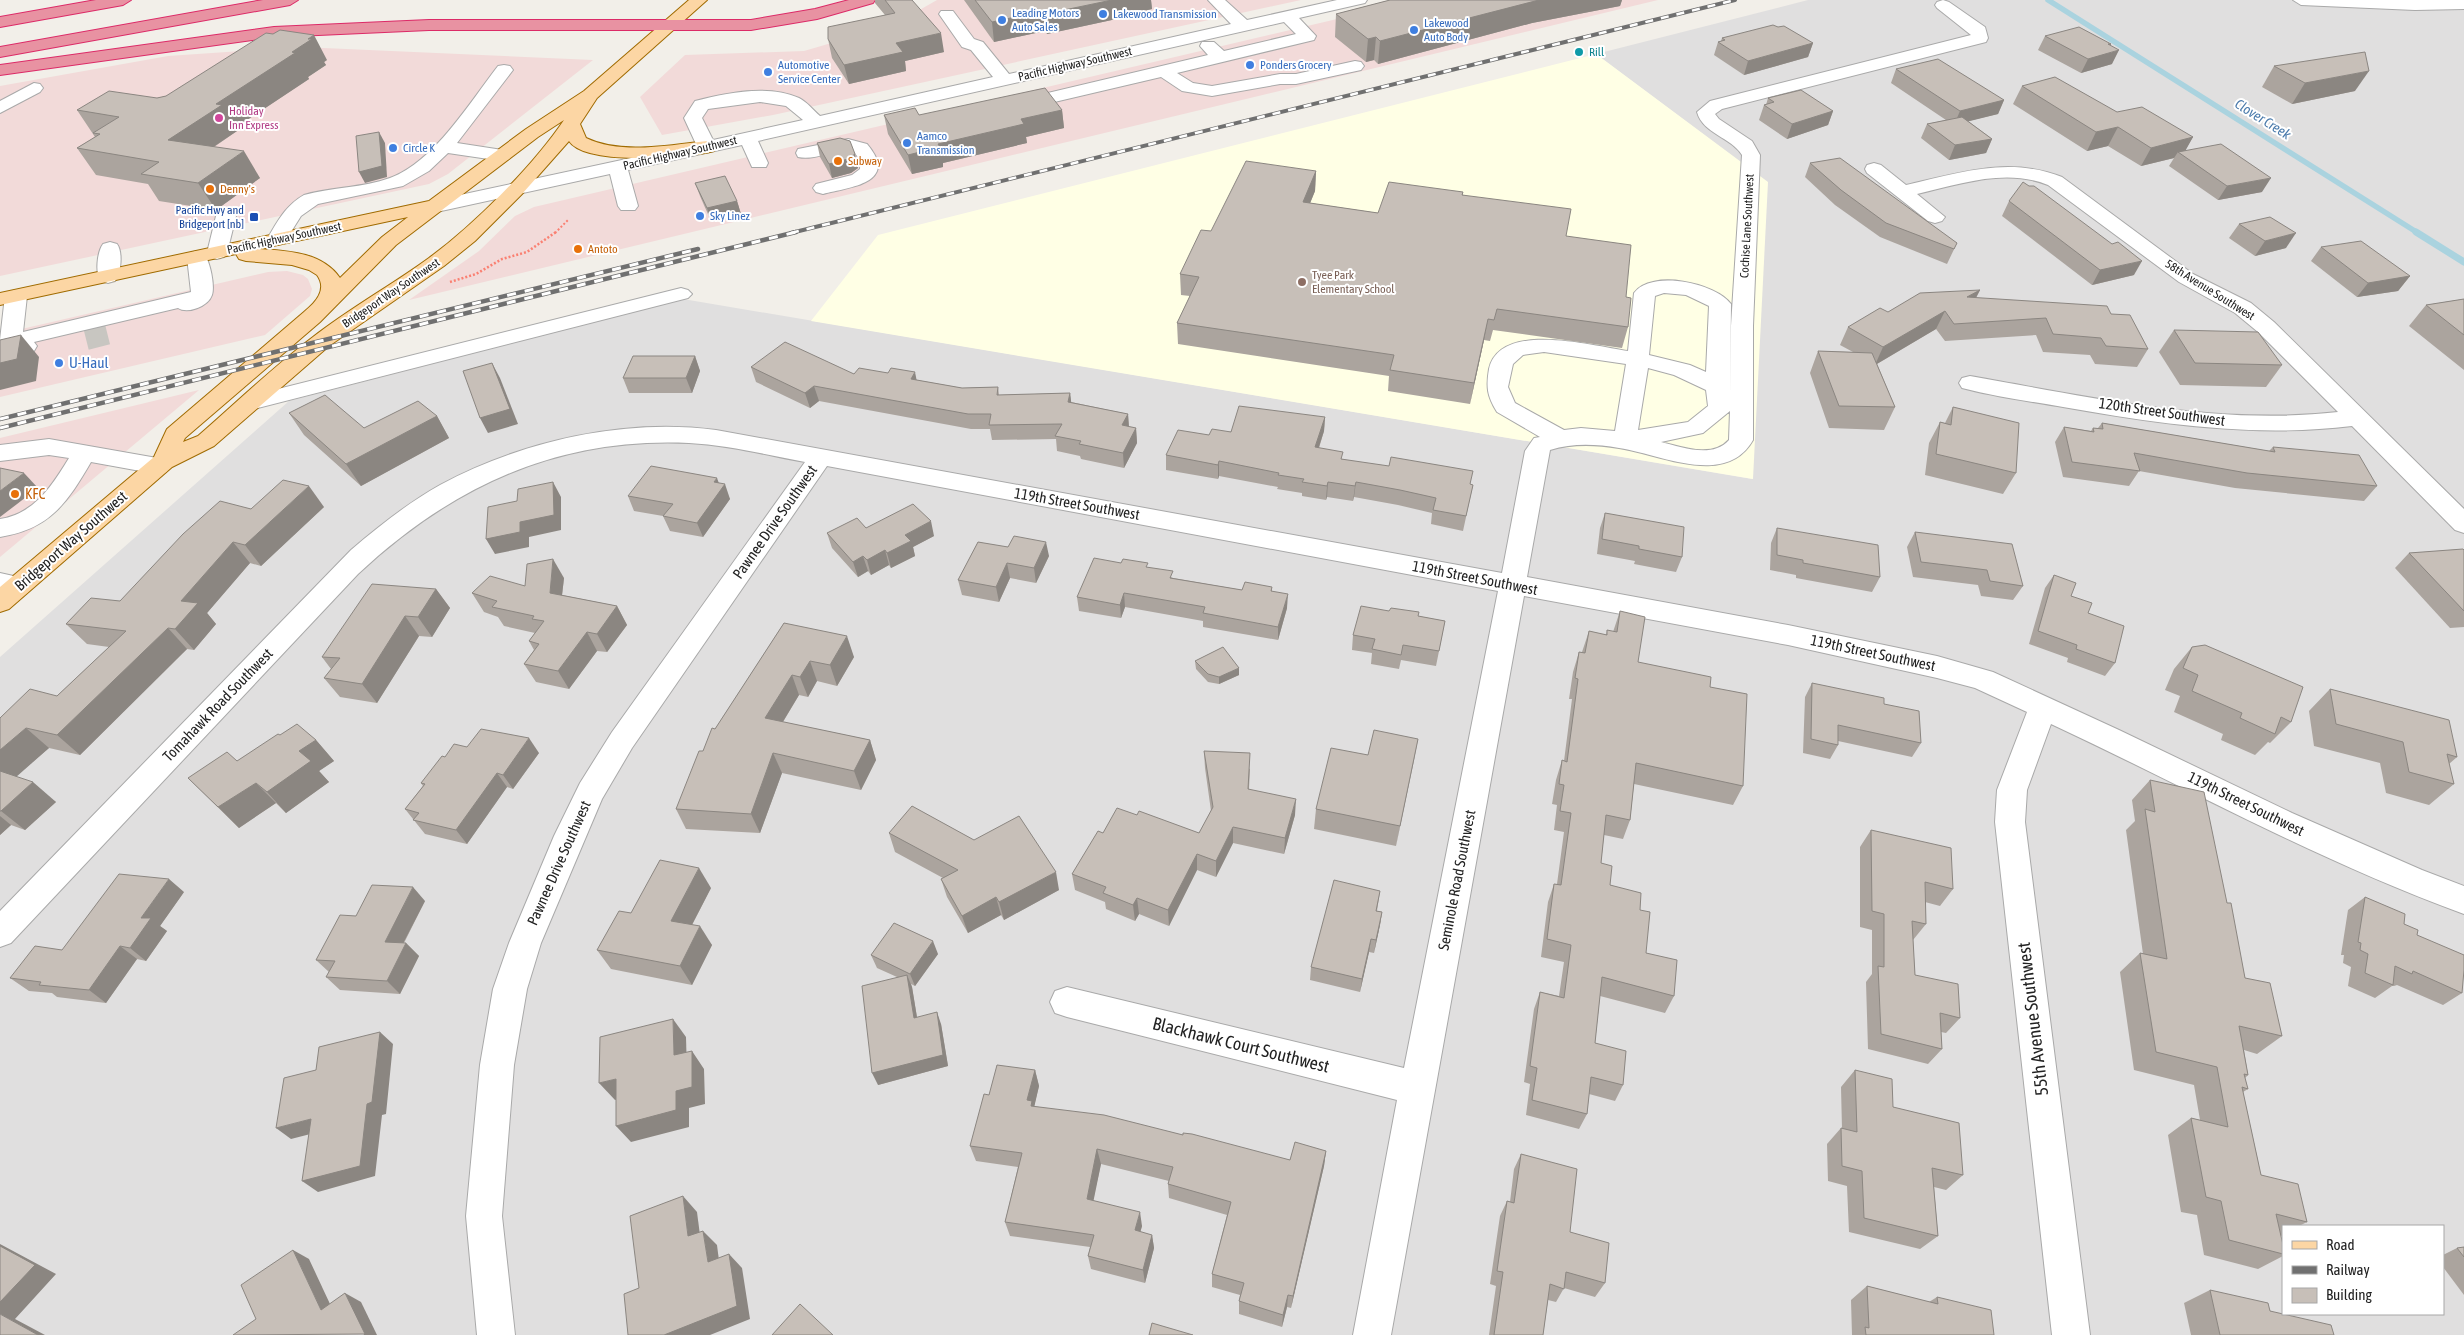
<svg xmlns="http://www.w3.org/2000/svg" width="2464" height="1335" viewBox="0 0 2464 1335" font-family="'Asap Condensed',sans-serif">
<rect width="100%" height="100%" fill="#f2efe9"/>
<path fill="#e0dfdf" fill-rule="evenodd" d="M1808 0H2464V1335H0V657L289 401 683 299 1752 479 1767 182 1596 54ZM2283 1226H2443V1314H2283Z"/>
<g fill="#f2dad9">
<polygon points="937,0 1301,0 773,115 662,135 640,97 685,55 804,51 910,20 916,12"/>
<polygon points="1418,0 1658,0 409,300 479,251 515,216 534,207"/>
<polygon points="301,47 593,60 448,174 429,184 0,276 0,86 168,56"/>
<polygon points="287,271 303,275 308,279 312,289 310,296 265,335 0,397 0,334 268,272"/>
<polygon points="199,390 0,557 0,438"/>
</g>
<polygon fill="#ffffe5" points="1596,54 1768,182 1753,479 811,321 878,235"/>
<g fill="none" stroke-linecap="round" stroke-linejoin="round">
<polyline stroke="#aad3df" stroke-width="5.5" points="2048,0 2418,233"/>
<polyline stroke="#aad3df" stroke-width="7" points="2416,232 2464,262"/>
<polyline stroke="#c8c6c1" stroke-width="22" stroke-dasharray="22 11" stroke-linecap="butt" points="86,339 118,331"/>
<g stroke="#a9a9a9" stroke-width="2">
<g id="minor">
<path d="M1208 0H1225L1247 20 1337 0H1367L1365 3 1299 18 1316 36 1314 40 1177 73 1193 83 1212 86 1280 74H1296L1355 61 1361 62 1364 66 1361 70 1296 84H1280L1212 96 1182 91 1161 77 1016 111 1010 110 1007 106 1010 102 1208 55 1200 46 1202 42H1214L1224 51 1296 34 1284 22 758 141 768 163 766 167H752L742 145 628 170 638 206 635 210H621L618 206 610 174 432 213 425 211 422 207 425 203 432 201 696 144 684 118 695 101C727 93 767 84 799 98 807 102 813 110 820 116L993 77 971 50 962 47 939 14 941 11H953L974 39 983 42 1009 74 1231 24ZM760 102 786 106 803 120 713 140 702 118 708 109Z"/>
<path d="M1943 0 1949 2 1985 27 1988 38 1986 42 1722 109 1715 114 1719 119 1752 141 1760 155 1753 326V440C1726 488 1660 454 1619 448 1595 444 1573 443 1550 450L1527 577 1788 625 1937 656 1993 672 2119 730 2292 813 2422 870 2464 886V914C2321 862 2188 788 2051 724L2027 790 2025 822 2090 1335H2052L1995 822 1997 790 2027 712 1975 688 1937 678 1788 645 1524 596 1391 1335H1353L1397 1100 1067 1017 1055 1013 1050 1002 1055 991 1067 987 1404 1068 1498 591 827 466 632 748 602 799 541 943 527 989 514 1065 502 1216 515 1335H477L466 1216 480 1065 493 989 509 943 554 836 580 783 612 732 805 462C767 455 728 445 689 443 558 437 452 486 358 574L11 943 0 947V911L351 550C379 526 408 503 440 485 522 441 624 418 716 430L1502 573 1525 451 1534 438 1540 437 1497 412C1487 396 1486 387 1489 369 1500 320 1594 346 1628 351L1634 293C1651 269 1716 283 1731 304L1730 397 1731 326 1742 155C1731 137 1703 134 1697 112L1710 101 1971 35 1937 8 1935 5 1937 2ZM1664 293 1686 295 1709 306 1706 372 1690 365 1649 355 1655 296ZM1544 352 1626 364 1615 431 1581 428 1564 430 1515 403 1508 387 1513 364 1523 355ZM1648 368 1674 375 1706 390 1708 406 1688 422 1638 430ZM1730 411 1729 440C1712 459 1682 447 1661 442L1703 433Z"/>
<polygon points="2293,0 2464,0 2464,9 2415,10 2301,5"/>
<path d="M504 65 510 66 513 70 457 143 509 151 511 155 509 159 502 161 448 153 429 171 403 186 318 204 301 216 284 243 277 245 270 243 267 239C278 221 285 206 304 195 332 187 363 188 390 178 434 162 470 102 498 66Z"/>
<polygon points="34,83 40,84 43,88 40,92 0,113 0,101"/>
<path d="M848 139 867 144C900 183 850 187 823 194L816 192 813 188 816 184 852 175 860 169C861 161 858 154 850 150 833 149 815 161 798 157L796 153 798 149Z"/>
<path d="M1874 163 1881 165 1906 185C1959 173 2009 156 2062 177L2193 274 2251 303 2274 322 2464 509V533L2455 530 2352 426C2254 438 2159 424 2063 407 2030 401 1995 397 1962 388L1959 383 1962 378 1970 376C2091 397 2215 426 2338 412L2258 332 2235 313 2179 282 2048 185C2006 168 1960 184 1917 194L1945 217 1942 221 1935 223 1928 221 1867 173 1865 169 1867 165Z"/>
<polygon points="226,210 233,212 236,216 227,253 224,257 217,259 210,257 207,253 216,216 219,212"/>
<path d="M110 242 117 244C123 252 121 274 115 281L108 283 101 281C95 274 97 252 103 244Z"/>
<path d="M197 251 204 253C210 262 215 285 212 295 208 307 187 314 178 308L34 342 37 346 34 351 26 353 15 350 8 359 0 361V340L5 296 9 292 16 290 23 292 27 296 23 332 191 292 187 257 190 253Z"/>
<polygon points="681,288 688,290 692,294 688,298 250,410 242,408 239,403 242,398 250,396"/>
<path d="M49 439 157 458 166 460 169 466 166 472 157 474 91 462C67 503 50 529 0 537V519C34 514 52 486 69 458L49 455 0 461V445Z"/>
<polygon points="0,573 27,579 31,586 27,593 18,595 0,591"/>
</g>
</g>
<g stroke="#a06b00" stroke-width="2">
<path id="major" d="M689 0H707L597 98 580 124 586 138C621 155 669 145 707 141L714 143 716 147 714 151C686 158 585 166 569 141L522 194 475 241 444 266 329 346 214 446 172 467 9 609 0 612V587L154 457 167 429 304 312C315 303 328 290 317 275L309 270 292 265 246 261 239 259 236 254 0 305V293L429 201 526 129 584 91ZM564 120C533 166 474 225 429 258 392 285 350 308 313 337 273 367 236 403 198 436L183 442 185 438 320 322 396 245 538 137ZM408 217 382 237 340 278C322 252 288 251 259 249Z"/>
</g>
<g stroke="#dc2a67" stroke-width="2">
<g id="highway">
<polygon points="96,0 131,0 123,5 0,27 0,17"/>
<polygon points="263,0 298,0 290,5 0,57 0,47"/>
<polygon points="849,0 875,0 873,3 817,19 751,30 429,30 274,37 0,75 0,65 274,27 429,20 751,20 815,9"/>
</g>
</g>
<polyline stroke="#fa8072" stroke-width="2" stroke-dasharray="2 2" stroke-linecap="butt" points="555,233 568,220"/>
<polyline stroke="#fa8072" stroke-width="2.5" stroke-dasharray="2 2" stroke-linecap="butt" points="450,282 476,274 502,259 527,252 556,232"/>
<use href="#minor" fill="#fff" fill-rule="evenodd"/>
<use href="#major" fill="#fcd6a4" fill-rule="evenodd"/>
<use href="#highway" fill="#e892a2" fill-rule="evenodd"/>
<g stroke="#707070" stroke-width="4">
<polyline id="rail-far1" points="791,233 1735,0"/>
</g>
<g stroke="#707070" stroke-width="4.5">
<g id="rail">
<polyline points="0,419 698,249"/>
<polyline points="0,428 796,232"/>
</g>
</g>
<use href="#rail-far1" stroke="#fff" stroke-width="2.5" stroke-dasharray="8" stroke-linecap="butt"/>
<use href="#rail" stroke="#fff" stroke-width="3" stroke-dasharray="9" stroke-linecap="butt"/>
</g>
<g fill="#aba49e">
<polygon points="875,0 912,0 944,52 905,61 906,71 849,84 832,58 828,39 885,15 875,3"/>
<polygon points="964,0 1151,0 1152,9 1135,13 1135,15 1047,34 1045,31 994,42"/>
<polygon points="1390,0 1622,0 1620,6 1532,23 1378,64 1374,60 1366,62 1335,37 1336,14"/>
<polygon points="1778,27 1813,43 1808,57 1744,75 1714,55 1718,42 1721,41 1722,38"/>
<polygon points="2045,36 2111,44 2110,46 2112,64 2081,73 2038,50"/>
<polygon points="327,60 324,62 326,65 308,77 309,79 235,128 237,131 214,147 260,178 216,210 159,201 148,184 96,175 77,148 95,137 77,110 157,98"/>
<polygon points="2274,66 2355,91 2292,104 2262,87"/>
<polygon points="1896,69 2004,100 1998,114 1968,121 1992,139 1986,153 1949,160 1921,138 1927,124 1946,120 1891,83"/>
<polygon points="2022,86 2117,112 2193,137 2185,150 2262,192 2218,200 2169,166 2174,158 2141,166 2108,146 2087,151 2013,104"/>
<polygon points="1768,98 1833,111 1828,125 1787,139 1759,120 1764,105 1766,105"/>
<polygon points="1062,110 1064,128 1026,137 1027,143 943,163 943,167 912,174 888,134 884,115 919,115"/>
<polygon points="817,143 858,168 851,173 832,178 820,157"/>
<polygon points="1810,163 1957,243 1947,264 1880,237 1835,205 1805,177"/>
<polygon points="1316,171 1315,191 1310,203 1378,213 1463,192 1463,195 1566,236 1626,297 1628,327 1622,348 1493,330 1490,341 1484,340 1470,404 1388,391 1389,376 1178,344 1177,323 1190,296 1181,295 1180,274 1211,231"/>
<polygon points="695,183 737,201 741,214 711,221 700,196"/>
<polygon points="2009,201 2134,275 2092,285 2002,216"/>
<polygon points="2239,224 2286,248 2255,256 2229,238"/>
<polygon points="2321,247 2410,276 2398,291 2357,297 2311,261"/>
<polygon points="1980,290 1976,298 2111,314 2148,349 2137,367 2095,364 2090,355 2043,352 2036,335 1945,341 1936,329 1877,364 1895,407 1884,430 1829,428 1810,373 1818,351 1853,352 1840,345 1848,327 1888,312"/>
<polygon points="2464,299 2464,370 2409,326 2426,305"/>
<polygon points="2174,330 2282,365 2266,387 2180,385 2159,352"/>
<polygon points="695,356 700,371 692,393 629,393 623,378"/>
<polygon points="751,367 917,380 962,388 998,387 999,395 1070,393 1071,402 1128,414 1129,427 1136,428 1137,443 1124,468 1081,459 1080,456 1057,451 1056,439 992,440 990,429 971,429 819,401 810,408 756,382"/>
<polygon points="1953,407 2016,473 2003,494 1925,475 1929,443 1940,422 1945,423"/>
<polygon points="289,413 364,428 437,416 449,438 361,486 304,435"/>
<polygon points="1325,417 1324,431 1319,448 1342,459 1473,485 1463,531 1431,524 1432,513 1398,505 1354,497 1353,501 1327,497 1326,500 1302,496 1302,493 1277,489 1278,487 1219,476 1218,479 1166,470 1166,455 1209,435"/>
<polygon points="2102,423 2269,451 2273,447 2377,486 2364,501 2235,488 2139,471 2129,486 2063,477 2055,442 2064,427 2091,431 2093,428 2098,428"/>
<polygon points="719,483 730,499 703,537 670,531 663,516 634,511 628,496"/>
<polygon points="324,507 261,566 250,563 207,613 216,624 194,650 187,649 80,755 49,748 16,776 56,802 25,830 11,825 0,835 0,718 57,696 109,647 87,644 66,624 120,601 251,509"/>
<polygon points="1605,513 1682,557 1676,572 1634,564 1635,561 1597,554 1600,528"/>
<polygon points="866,528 934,536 913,547 915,556 891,568 889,565 871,575 868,571 858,577 832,548 827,533"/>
<polygon points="1777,528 1880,577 1872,592 1796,578 1796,575 1770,570 1771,543"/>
<polygon points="1915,532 2023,586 2013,600 1981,596 1978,585 1913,577 1907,547"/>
<polygon points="978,542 1049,556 1036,583 1010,578 999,602 962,595 958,580"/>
<polygon points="2464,550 2464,627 2450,628 2395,568 2409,553"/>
<polygon points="1148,567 1173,578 1242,590 1272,587 1272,591 1287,608 1278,640 1203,627 1203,621 1125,607 1121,618 1079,611 1077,597"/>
<polygon points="2054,575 2071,596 2088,613 2115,663 2105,676 2067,662 2068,658 2029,644 2045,588"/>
<polygon points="564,578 562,595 617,606 627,625 607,652 597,651 569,689 536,682 524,664 534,650 529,641 535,633 504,626 498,617 484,612 472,593 525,586"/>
<polygon points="436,589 450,608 432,637 419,636 377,703 340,697 324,678 331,669 322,657"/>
<polygon points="1620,611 1638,662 1710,687 1743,786 1733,805 1634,784 1630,820 1623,839 1604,835 1601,863 1610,885 1640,910 1646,953 1674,996 1665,1013 1600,996 1595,1043 1623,1085 1615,1101 1589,1094 1587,1114 1579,1129 1526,1115 1530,1084 1524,1082 1534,1009 1540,992 1559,996 1564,962 1541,957 1548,902 1554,884 1557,884 1564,832 1554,830 1557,805 1552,804 1556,780 1562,760 1564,761 1572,699 1569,699 1573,672 1579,652 1582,652 1589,631 1606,635 1607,630 1613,632"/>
<polygon points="1418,616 1445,621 1436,666 1401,660 1399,669 1371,664 1372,653 1352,650 1353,635"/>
<polygon points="784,623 854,657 837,686 817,681 808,697 799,695 783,722 870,740 876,760 861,790 782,773 760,833 686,829 676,809 703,751 715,729"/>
<polygon points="2192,647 2291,722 2270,743 2268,742 2255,755 2221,740 2223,734 2174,712 2180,696 2165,690 2174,669"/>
<polygon points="1195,661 1239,675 1219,684 1208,682 1196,669"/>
<polygon points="1812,683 1884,704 1921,743 1912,757 1838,741 1838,745 1830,759 1803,753 1805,697"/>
<polygon points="2330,689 2457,757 2449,764 2454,784 2429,805 2386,793 2380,763 2314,746 2309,711"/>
<polygon points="280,735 316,740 334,761 319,771 329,782 286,813 276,803 239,828 188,778 237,761"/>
<polygon points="1418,739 1396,846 1314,829 1316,809 1368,755"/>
<polygon points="467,747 539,753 513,789 507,787 467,844 425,834 405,809 423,786 421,783 445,757"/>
<polygon points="1204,751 1250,769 1249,789 1295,815 1284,854 1233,843 1216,877 1197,870 1169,926 1139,914 1135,921 1106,909 1105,902 1075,890 1072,874 1103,833 1137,815 1199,833 1211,811 1205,768"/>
<polygon points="2150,780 2227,903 2245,978 2282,1036 2257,1054 2244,1050 2248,1075 2245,1078 2248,1089 2243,1092 2261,1175 2307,1222 2299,1226 2283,1226 2283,1235 2281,1236 2283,1245 2283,1256 2258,1269 2204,1255 2197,1215 2181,1212 2168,1135 2191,1118 2200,1120 2194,1085 2134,1070 2120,972 2140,953 2143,954 2126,830 2135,821 2132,800"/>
<polygon points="1871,830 1953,889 1940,906 1925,902 1926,924 1913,940 1915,975 1960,1018 1946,1033 1941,1032 1942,1049 1928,1064 1868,1049 1866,982 1872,974 1872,930 1860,927 1860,847"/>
<polygon points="889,833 974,840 1059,890 1004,920 1001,915 968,933 947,897 941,879 943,878 895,852"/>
<polygon points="711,888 692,925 712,945 692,985 611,969 597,950 631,913"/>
<polygon points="1380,891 1377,911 1382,912 1380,925 1374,953 1369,952 1360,992 1310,980 1311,967"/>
<polygon points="184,892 160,926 167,931 146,961 137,959 106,1003 57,997 52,993 29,991 10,978 62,950"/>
<polygon points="2365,897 2404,924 2417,935 2462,993 2443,1005 2397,985 2394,986 2392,986 2375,998 2348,986 2351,967 2343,963 2344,955 2341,955 2348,910"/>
<polygon points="425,901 404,943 406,943 419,956 400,994 340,990 326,977 329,972 316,960 356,916"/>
<polygon points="938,954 915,986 911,984 912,987 917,1017 941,1024 948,1066 878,1085 897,977 877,968 871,955"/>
<polygon points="1035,1070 1039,1086 1034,1106 1183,1135 1290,1160 1326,1151 1324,1166 1291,1308 1287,1307 1282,1327 1239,1314 1239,1301 1240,1295 1212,1287 1212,1274 1227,1215 1169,1198 1168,1184 1169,1181 1101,1164 1093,1200 1142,1226 1140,1232 1152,1235 1154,1248 1145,1283 1091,1269 1088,1256 1090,1247 1010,1236 1005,1222 1018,1167 976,1161 970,1146"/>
<polygon points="1855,1070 1963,1175 1946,1190 1934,1187 1938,1236 1920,1249 1849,1232 1847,1186 1828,1181 1827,1144 1841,1128 1842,1129 1841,1087"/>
<polygon points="1521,1154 1570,1232 1605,1283 1595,1297 1564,1288 1556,1302 1548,1300 1543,1335 1489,1335 1496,1286 1490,1284 1500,1216 1507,1201 1510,1202 1514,1169"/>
<polygon points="2464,1247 2464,1295 2443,1267 2443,1255 2457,1248"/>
<polygon points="1867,1286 1929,1302 1937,1297 1994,1335 1852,1335 1851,1300"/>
<polygon points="2210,1290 2270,1311 2334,1335 2191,1335 2184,1303"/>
</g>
<g fill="#8b8681">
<polygon points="1112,0 1151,0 1152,9 1135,13 1135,15 1047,34 1045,14"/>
<polygon points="1539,0 1622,0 1620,6 1532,23 1378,64 1380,41"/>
<polygon points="1043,11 1045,31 994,42 992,22"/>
<polygon points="941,33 944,52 905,61 906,71 849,84 844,65 896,43"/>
<polygon points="314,35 327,60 324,62 326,65 308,77 309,79 235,128 237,131 185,166 168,140 216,104 292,52 308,39"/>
<polygon points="1376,37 1374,60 1366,62 1368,39"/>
<polygon points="1813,43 1808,57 1744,75 1748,61"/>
<polygon points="2108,44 2111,44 2106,54 2119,50 2112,64 2081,73 2088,59"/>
<polygon points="2369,71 2355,91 2292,104 2305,83"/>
<polygon points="2004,100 1998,114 1954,125 1960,111"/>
<polygon points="1062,110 1064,128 1026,137 1027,143 943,163 943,167 912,174 908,155 938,144 1021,119"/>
<polygon points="1833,111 1828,125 1787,139 1792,124"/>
<polygon points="2118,127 2108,146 2087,151 2096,132"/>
<polygon points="379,132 385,143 387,177 365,183 359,172"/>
<polygon points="2193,137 2183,155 2178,152 2174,158 2141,166 2151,148"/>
<polygon points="1992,139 1986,153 1949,160 1955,145"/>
<polygon points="244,151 260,178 216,210 198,183"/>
<polygon points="855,154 858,168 851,173 832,178 829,164"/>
<polygon points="1316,171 1315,191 1302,223 1303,202"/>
<polygon points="2271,178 2262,192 2218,200 2227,186"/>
<polygon points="737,201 741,214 711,221 707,208"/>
<polygon points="2296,233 2286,248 2255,256 2265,241"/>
<polygon points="2142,261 2134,275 2092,285 2100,270"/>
<polygon points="2410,276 2398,291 2357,297 2368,283"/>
<polygon points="1980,290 1971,307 1967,297"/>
<polygon points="1945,311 1936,329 1875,365 1883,347"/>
<polygon points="1488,319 1484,340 1470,404 1474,383"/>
<polygon points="21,335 39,357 36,381 0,390 0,363"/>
<polygon points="695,356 700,371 692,393 686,378"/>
<polygon points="492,363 500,378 518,424 488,433 480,418"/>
<polygon points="915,372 918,387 911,379"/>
<polygon points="814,386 819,401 810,408 805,393"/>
<polygon points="1070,393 1072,408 1068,402"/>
<polygon points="1128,414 1129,429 1122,425"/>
<polygon points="437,416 449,438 361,486 346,464"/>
<polygon points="1325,417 1324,431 1314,462 1315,447"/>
<polygon points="1136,428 1137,443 1124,468 1123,453"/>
<polygon points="1219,461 1219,476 1218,479 1218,465"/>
<polygon points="24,473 38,488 0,517 0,491"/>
<polygon points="717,478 721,489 725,484 730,499 703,537 697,523 714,482"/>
<polygon points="553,482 561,497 561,530 529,537 529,547 495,554 486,539 520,522"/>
<polygon points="1328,482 1327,497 1326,500 1327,486"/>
<polygon points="1356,482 1354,497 1353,501 1355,486"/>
<polygon points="309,486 324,507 261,566 245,545"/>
<polygon points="931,521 934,536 913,547 915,556 891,568 887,553 905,535"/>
<polygon points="233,542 250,563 207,613 216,624 194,650 175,629 181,601"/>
<polygon points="1046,542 1049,556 1036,583 1034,568"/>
<polygon points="885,550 889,565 871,575 867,560"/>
<polygon points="863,556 868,571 858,577 853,562"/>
<polygon points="553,559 564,578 560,612 550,593"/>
<polygon points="1007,563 1010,578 999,602 996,587"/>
<polygon points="436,589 450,608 432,637 418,617"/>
<polygon points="1124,593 1125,607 1121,618 1120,605"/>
<polygon points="1288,594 1287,608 1278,640 1278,627"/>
<polygon points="617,606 627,625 607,652 597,634"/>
<polygon points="405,616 419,636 377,703 362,684"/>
<polygon points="168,628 187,649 80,755 57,735"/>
<polygon points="587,632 597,651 569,689 558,671"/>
<polygon points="847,636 854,657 837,686 830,665"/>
<polygon points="810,661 817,681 808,697 800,677"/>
<polygon points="1239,668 1239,675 1219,684 1219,677"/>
<polygon points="792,675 799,695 773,738 765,718"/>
<polygon points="26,728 49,748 7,785 0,779 0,750"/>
<polygon points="529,738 539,753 513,789 503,775"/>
<polygon points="1418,739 1414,760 1396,846 1400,826"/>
<polygon points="316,740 334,761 319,771 329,782 286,813 267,792 299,751"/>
<polygon points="870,740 876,760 861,790 854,771"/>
<polygon points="773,753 782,773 760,833 751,814"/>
<polygon points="497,773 507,787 467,844 456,830"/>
<polygon points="33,782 56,802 25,830 1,811"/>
<polygon points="256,783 276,803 239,828 218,807"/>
<polygon points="1296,799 1295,815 1284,854 1285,838"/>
<polygon points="0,816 11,825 0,835"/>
<polygon points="1233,827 1233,843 1216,877 1216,861"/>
<polygon points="1197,854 1197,870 1169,926 1168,910"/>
<polygon points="699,868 711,888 684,940 671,921"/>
<polygon points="1056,872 1059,890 1004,920 999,902"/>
<polygon points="169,879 184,892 160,926 167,931 146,961 130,948 141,918"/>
<polygon points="413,887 425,901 397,955 385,942"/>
<polygon points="996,897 1001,915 968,933 962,916"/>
<polygon points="1137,898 1139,914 1135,921 1133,905"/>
<polygon points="1382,912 1380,925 1374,953 1376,940"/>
<polygon points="700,926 712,945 692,985 680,966"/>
<polygon points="1371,939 1369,952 1360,992 1362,979"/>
<polygon points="933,941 938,954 915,986 910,974"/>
<polygon points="406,943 419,956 400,994 387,981"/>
<polygon points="120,946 137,959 106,1003 89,990"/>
<polygon points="907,975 912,987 919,1030 914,1018"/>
<polygon points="937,1012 941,1024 948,1066 878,1085 872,1073"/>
<polygon points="673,1019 686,1037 687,1073 674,1055"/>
<polygon points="380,1032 393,1044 386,1114 382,1115 375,1176 318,1192 302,1181 367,1104"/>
<polygon points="692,1051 704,1069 705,1104 689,1108 689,1127 631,1142 616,1126 676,1091"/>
<polygon points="1035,1070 1039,1086 1034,1108 1037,1117 1027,1100"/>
<polygon points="616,1079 631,1096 615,1100 599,1083"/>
<polygon points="311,1119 326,1130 291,1139 276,1128"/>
<polygon points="1097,1149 1101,1164 1091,1213 1087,1199"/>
<polygon points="1326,1151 1324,1166 1291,1308 1293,1296"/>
<polygon points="683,1196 697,1212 702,1251 688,1236"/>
<polygon points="1140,1212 1142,1226 1137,1244 1135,1230"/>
<polygon points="703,1231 717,1245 721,1276 708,1262"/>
<polygon points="1152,1235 1154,1248 1145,1283 1143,1270"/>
<polygon points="0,1244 56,1274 15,1319 45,1335 38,1335 0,1314"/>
<polygon points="293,1250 309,1259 337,1319 321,1310"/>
<polygon points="729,1254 742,1268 750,1319 710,1335 664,1335"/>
<polygon points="345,1293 361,1302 377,1335 364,1335"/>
<polygon points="1288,1295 1287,1307 1282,1327 1283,1315"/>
</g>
<g fill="#c7bfb8" stroke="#8b8681">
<polygon points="885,0 912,0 941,33 896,43 903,52 844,65 828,39 828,27 895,13"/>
<polygon points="975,0 1112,0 1045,14 1043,11 992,22"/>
<polygon points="1390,0 1539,0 1380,41 1376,37 1368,39 1336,14"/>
<polygon points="1773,25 1778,27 1784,26 1813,43 1748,61 1718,42 1725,40 1722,38"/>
<polygon points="2079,27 2111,44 2108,44 2119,50 2088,59 2045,36"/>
<polygon points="280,30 314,35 308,39 312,39 292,52 295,53 216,104 222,105 168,140 244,151 198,183 141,174 159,162 77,148 100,134 93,133 119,117 77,110 109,91 157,98 166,96 266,33 273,34"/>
<polygon points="2365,52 2369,71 2305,83 2274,66"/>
<polygon points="1938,59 2004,100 1960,111 1896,69"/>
<polygon points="2055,77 2117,112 2142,107 2193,137 2151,148 2118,127 2096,132 2022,86"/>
<polygon points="1045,88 1062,110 1021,119 1024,124 938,144 940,147 908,155 884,115 915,108 919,115"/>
<polygon points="1801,90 1833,111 1792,124 1764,105 1774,102 1768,98"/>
<polygon points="1962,117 1992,139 1955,145 1927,124"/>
<polygon points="379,132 382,166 359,172 356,136"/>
<polygon points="840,138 850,141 855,154 848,159 829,164 817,143"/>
<polygon points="2221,144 2271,178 2227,186 2178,152"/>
<polygon points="1840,158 1957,243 1954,249 1886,223 1841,190 1810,163"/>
<polygon points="1246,161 1316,171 1303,202 1378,213 1389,182 1463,192 1462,195 1571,209 1566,236 1631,245 1626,297 1631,298 1628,327 1497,309 1494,320 1488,319 1474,383 1390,370 1394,355 1177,323 1199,277 1180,274 1201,230 1211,231"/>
<polygon points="725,176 737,201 707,208 695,183"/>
<polygon points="2023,182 2029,186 2034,186 2112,244 2118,242 2142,261 2100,270 2009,201"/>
<polygon points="2270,217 2296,233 2265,241 2239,224"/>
<polygon points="2361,241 2410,276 2368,283 2321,247"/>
<polygon points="1980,290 1967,297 2107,306 2111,314 2130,315 2148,349 2106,346 2101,338 2053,334 2046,318 1954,324 1945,311 1883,347 1848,327 1880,308 1888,312 1920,293"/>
<polygon points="2464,299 2464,335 2426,305"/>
<polygon points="2174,330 2258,332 2282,365 2195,363"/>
<polygon points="21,335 17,359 0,363 0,340"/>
<polygon points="785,342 854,374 859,368 888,373 891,368 915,372 911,379 962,388 998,387 997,395 1070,393 1068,402 1128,414 1122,425 1136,428 1123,453 1079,444 1081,441 1055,436 1062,424 989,425 991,414 968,414 814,386 805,393 751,367"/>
<polygon points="1818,351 1872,353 1895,407 1839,406"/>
<polygon points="633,356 695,356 686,378 623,378"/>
<polygon points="492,363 510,409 480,418 463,371"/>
<polygon points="325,395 364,428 418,401 437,416 346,464 289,413"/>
<polygon points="1239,406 1325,417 1315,447 1343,452 1341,459 1389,466 1391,457 1473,471 1470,484 1473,485 1466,516 1433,510 1436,498 1400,490 1356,482 1355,486 1328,482 1327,486 1302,482 1304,479 1278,475 1279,473 1219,461 1218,465 1166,455 1178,430 1209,435 1212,429 1231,432"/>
<polygon points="1953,407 2019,423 2016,473 1936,454 1940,422 1951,425"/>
<polygon points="2102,423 2275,452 2273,447 2359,455 2377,486 2247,473 2134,453 2140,471 2072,462 2064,427 2094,432 2093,428 2103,429"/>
<polygon points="651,466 717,478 714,482 725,484 697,523 663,516 673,504 628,496"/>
<polygon points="0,468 24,473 0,491"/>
<polygon points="283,480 309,486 245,545 233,542 181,601 198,603 175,629 168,628 57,735 26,728 0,750 0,718 30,689 57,696 126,631 66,624 91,598 120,601 183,534 220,501 251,509"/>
<polygon points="553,482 554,515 520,522 520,532 486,539 488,507 517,501 518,489"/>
<polygon points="913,504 931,521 905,535 911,541 887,553 885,550 867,560 863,556 853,562 827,533 857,518 866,528"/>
<polygon points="1605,513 1684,527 1682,557 1639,549 1639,546 1602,539"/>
<polygon points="1777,528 1878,545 1880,577 1803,563 1803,560 1777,555"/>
<polygon points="1915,532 2012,544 2023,586 1990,581 1987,570 1921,562"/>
<polygon points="1014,536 1046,542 1034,568 1007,563 996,587 958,580 978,542 1008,547"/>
<polygon points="2463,549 2464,550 2464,611 2409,553"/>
<polygon points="1094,558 1121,563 1123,559 1148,563 1146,567 1173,571 1170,578 1242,590 1245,582 1272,587 1271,591 1288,594 1278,627 1203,613 1205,607 1124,593 1120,605 1077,597"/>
<polygon points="553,559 550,593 617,606 597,634 587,632 558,671 524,664 539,644 529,641 544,621 532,619 534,616 492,607 497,601 472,593 490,576 525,586 527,564"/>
<polygon points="2054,575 2076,583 2071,596 2092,603 2088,613 2124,626 2115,663 2076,649 2077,645 2038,631"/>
<polygon points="372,584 436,589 418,617 405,616 362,684 324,678 340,658 322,657"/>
<polygon points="1361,606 1389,611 1391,608 1419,612 1418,616 1445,621 1439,651 1403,645 1401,655 1372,649 1375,639 1353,635"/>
<polygon points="1620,611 1645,617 1638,662 1711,677 1710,687 1747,694 1743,786 1636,763 1630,820 1606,815 1601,863 1612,866 1610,885 1641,893 1640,910 1650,912 1646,953 1677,960 1674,996 1602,977 1595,1043 1626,1051 1623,1085 1591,1077 1587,1114 1532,1100 1537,1068 1530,1066 1540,992 1564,998 1571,945 1547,939 1554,884 1561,885 1571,813 1560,811 1564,785 1559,784 1562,760 1567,762 1578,679 1575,678 1579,652 1585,653 1589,631 1607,635 1607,630 1617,632"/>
<polygon points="784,623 847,636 830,665 810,661 800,677 792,675 765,718 870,740 854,771 773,753 751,814 676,809 699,751 703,751 712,728 715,729"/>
<polygon points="2205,645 2303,687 2291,722 2281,717 2275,734 2240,718 2242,713 2192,691 2198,675 2183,668 2192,647"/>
<polygon points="1223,647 1239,668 1219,677 1208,674 1195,661"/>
<polygon points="1812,683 1884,698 1884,704 1919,711 1921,743 1838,725 1838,745 1811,739"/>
<polygon points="2330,689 2449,720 2457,757 2447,754 2454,784 2409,772 2403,742 2336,724"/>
<polygon points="297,724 316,740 299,751 311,761 267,792 256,783 218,807 188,778 227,752 237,761 278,734 280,735"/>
<polygon points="481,729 529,738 503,775 497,773 456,830 413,820 419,813 405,809 425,784 421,783 442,756 445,757 454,744 467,747"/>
<polygon points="1374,730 1418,739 1400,826 1316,809 1331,748 1368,755"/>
<polygon points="1204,751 1250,753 1248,789 1296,799 1285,838 1233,827 1216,861 1197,854 1168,910 1137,898 1133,905 1103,893 1106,887 1072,874 1098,831 1103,833 1117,808 1137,815 1139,811 1199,833 1213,807"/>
<polygon points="0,771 33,782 1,811 0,811"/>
<polygon points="2150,780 2204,792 2227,903 2231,903 2245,978 2270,983 2282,1036 2239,1026 2248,1075 2244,1074 2248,1089 2242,1087 2261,1175 2298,1184 2307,1222 2276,1214 2283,1245 2283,1254 2229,1240 2221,1201 2206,1197 2191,1118 2228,1127 2217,1067 2156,1052 2140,953 2167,959 2145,809 2155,812"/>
<polygon points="912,806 974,840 1019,816 1056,872 999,902 996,897 962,916 941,879 958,870 889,833"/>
<polygon points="1871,830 1951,848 1953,889 1925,882 1926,924 1912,921 1915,975 1958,984 1960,1018 1940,1013 1942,1049 1881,1034 1878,966 1884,967 1884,914 1872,911"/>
<polygon points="660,860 699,868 671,921 700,926 680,966 597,950 619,911 631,913"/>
<polygon points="119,874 169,879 141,918 151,918 130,948 120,946 89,990 39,985 41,982 10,978 35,946 62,950"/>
<polygon points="1334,880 1380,891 1376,911 1382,912 1376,940 1371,939 1362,979 1311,967"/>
<polygon points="372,885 413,887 385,942 406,943 387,981 326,977 335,961 316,960 340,915 356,916"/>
<polygon points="2365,897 2405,914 2404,924 2418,930 2417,935 2464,955 2464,970 2462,993 2413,971 2412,974 2395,966 2393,985 2365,973 2368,954 2360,950 2361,943 2358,942"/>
<polygon points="894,923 933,941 910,974 871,955"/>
<polygon points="907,975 914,1018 937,1012 943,1055 872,1073 862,986"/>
<polygon points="673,1019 674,1055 692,1051 692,1087 676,1091 676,1110 616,1126 616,1079 599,1083 600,1037"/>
<polygon points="380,1032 372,1102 367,1104 360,1166 302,1181 311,1119 276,1128 284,1078 316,1070 319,1047"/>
<polygon points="997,1065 1035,1070 1027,1100 1032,1101 1031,1106 1104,1115 1183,1135 1183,1133 1192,1134 1290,1160 1295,1142 1326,1151 1293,1296 1288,1295 1283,1315 1239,1301 1244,1283 1212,1274 1231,1202 1168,1184 1173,1167 1097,1149 1087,1199 1140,1212 1135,1230 1152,1235 1143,1270 1088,1256 1094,1235 1005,1222 1022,1153 970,1146 984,1094 989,1095"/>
<polygon points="1855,1070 1892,1079 1893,1107 1959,1123 1963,1175 1932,1168 1938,1236 1864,1218 1862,1171 1842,1166 1841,1128 1857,1132"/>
<polygon points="1521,1154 1577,1169 1570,1232 1609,1243 1605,1283 1566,1272 1564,1289 1550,1284 1543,1335 1494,1335 1503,1272 1497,1271 1507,1201 1514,1203"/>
<polygon points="683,1196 688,1236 703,1231 708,1262 729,1254 737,1306 664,1335 628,1335 624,1294 639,1288 630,1216"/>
<polygon points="0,1246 35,1265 0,1302"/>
<polygon points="2464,1247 2464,1257 2457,1248"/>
<polygon points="293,1250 321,1310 345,1293 365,1334 233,1335 256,1319 241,1285"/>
<polygon points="1867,1286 1938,1304 1937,1297 1991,1310 1994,1335 1866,1335 1865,1327 1869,1328"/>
<polygon points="2210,1290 2268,1303 2270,1311 2331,1325 2334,1335 2220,1335"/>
<polygon points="800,1304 833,1335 772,1335"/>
<polygon points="0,1314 38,1335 0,1335"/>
<polygon points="1152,1323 1193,1335 1149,1335"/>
</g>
<g fill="#3f7fe0" stroke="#fff" stroke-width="2">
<circle cx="1103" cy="14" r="5"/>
<circle cx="1002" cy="20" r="5"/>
<circle cx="1414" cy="30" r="5"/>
<circle cx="1250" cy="65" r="5"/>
<circle cx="768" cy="72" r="5"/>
<circle cx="907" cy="143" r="5"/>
<circle cx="393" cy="148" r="5"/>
<circle cx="700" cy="216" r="5"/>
<circle cx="59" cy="363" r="5"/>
</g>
<circle fill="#0f9aa8" stroke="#fff" stroke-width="2" cx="1579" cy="52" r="5"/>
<circle fill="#d1479c" stroke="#fff" stroke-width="2" cx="219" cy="118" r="5"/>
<g fill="#e8710a" stroke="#fff" stroke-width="2">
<circle cx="838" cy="161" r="5"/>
<circle cx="210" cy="189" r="5"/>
<circle cx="578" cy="249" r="5"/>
<circle cx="15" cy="494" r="5"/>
</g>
<rect fill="#1a4fb4" stroke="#fff" stroke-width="2" x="249" y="212" width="10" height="10" rx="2.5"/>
<circle fill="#8d6e63" stroke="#fff" stroke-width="2" cx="1302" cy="282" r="5"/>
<g text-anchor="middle" stroke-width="4" stroke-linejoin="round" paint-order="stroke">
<g font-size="12" fill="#366cbe" stroke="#fff" text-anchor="start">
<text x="1012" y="17">Leading Motors<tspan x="1012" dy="14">Auto Sales</tspan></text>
<text x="1113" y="18">Lakewood Transmission</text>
<text x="1424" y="27">Lakewood<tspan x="1424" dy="14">Auto Body</tspan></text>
<text x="778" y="69">Automotive<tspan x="778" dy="14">Service Center</tspan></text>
<text x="1260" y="69">Ponders Grocery</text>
<text x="917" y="140">Aamco<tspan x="917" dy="14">Transmission</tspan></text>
<text x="403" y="152">Circle K</text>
<text x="710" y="220">Sky Linez</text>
</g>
<g font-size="12" fill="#0d838f" stroke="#fff" text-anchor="start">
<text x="1589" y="56">Rill</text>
</g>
<g font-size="12" fill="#222" stroke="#fff">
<text transform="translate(1075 64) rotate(-13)" y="4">Pacific Highway Southwest</text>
<text transform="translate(680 153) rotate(-13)" y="4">Pacific Highway Southwest</text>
<text transform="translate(1747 226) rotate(-87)" y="4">Cochise Lane Southwest</text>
<text transform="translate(284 238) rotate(-12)" y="4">Pacific Highway Southwest</text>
<text transform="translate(2210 290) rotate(32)" y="4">58th Avenue Southwest</text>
<text transform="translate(391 293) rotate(-34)" y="4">Bridgeport Way Southwest</text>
</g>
<g font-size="12" fill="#b23c85" stroke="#fff" text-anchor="start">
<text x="229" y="115">Holiday<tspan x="229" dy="14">Inn Express</tspan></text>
</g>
<g font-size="12" fill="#c56008" stroke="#fff" text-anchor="start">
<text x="848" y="165">Subway</text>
<text x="220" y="193">Denny's</text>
<text x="588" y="253">Antoto</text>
</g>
<g font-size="12" fill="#164399" stroke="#fff" text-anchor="end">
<text x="244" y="214">Pacific Hwy and<tspan x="244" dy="14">Bridgeport [nb]</tspan></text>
</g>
<g font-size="12" fill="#785e54" stroke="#fff" text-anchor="start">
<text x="1312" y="279">Tyee Park<tspan x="1312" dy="14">Elementary School</tspan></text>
</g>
<g font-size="14" font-style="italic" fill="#4a7aab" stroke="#fff">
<text transform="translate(2263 119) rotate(32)" y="5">Clover Creek</text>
</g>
<g font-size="15" fill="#366cbe" stroke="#fff" text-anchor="start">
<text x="69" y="368">U-Haul</text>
</g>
<g font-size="15" fill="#222" stroke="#fff">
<text transform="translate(2162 412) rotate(8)" y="5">120th Street Southwest</text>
<text transform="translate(1077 504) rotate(10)" y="5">119th Street Southwest</text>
<text transform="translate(775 522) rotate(-55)" y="5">Pawnee Drive Southwest</text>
<text transform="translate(71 541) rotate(-41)" y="5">Bridgeport Way Southwest</text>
<text transform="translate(1475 578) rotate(11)" y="5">119th Street Southwest</text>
<text transform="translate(1873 653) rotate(12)" y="5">119th Street Southwest</text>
<text transform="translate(218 705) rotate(-46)" y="5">Tomahawk Road Southwest</text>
<text transform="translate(2246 804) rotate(26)" y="5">119th Street Southwest</text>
<text transform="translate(559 863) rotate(-66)" y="5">Pawnee Drive Southwest</text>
<text transform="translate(1457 880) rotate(-79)" y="5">Seminole Road Southwest</text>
</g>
<g font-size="15" fill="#c56008" stroke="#fff" text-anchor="start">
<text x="25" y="499">KFC</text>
</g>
<g font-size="18" fill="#222" stroke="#fff">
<text transform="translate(2033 1019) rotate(-97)" y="6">55th Avenue Southwest</text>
<text transform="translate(1241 1045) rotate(14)" y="6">Blackhawk Court Southwest</text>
</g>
</g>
<rect x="2282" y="1225" width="162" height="90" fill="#ffffff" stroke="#a7a7a7"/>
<rect x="2292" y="1241" width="25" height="8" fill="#fcd6a4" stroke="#a7a7a7"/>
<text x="2326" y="1250" font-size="15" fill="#222222">Road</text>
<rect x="2292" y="1266" width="25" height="8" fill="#707070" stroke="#a7a7a7"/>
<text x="2326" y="1275" font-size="15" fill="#222222">Railway</text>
<rect x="2292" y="1288" width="25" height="15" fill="#c7bfb8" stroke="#a7a7a7"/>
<text x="2326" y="1300" font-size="15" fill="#222222">Building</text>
</svg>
